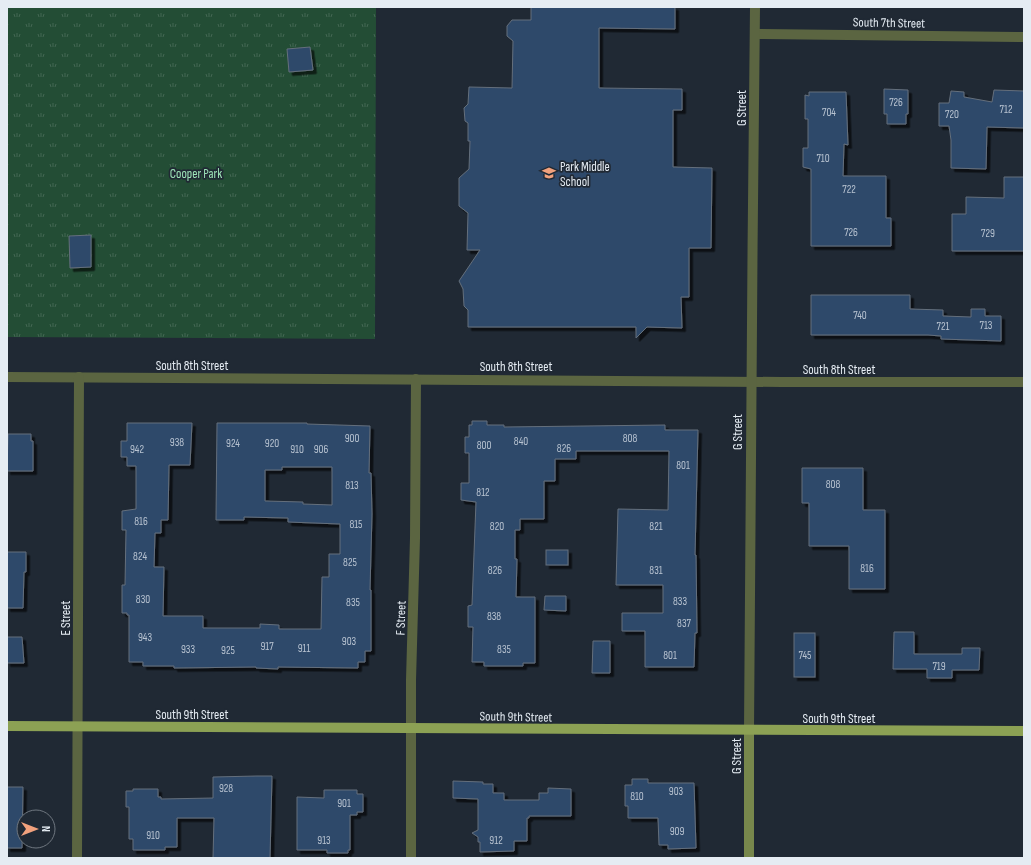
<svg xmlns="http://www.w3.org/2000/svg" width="1031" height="865" viewBox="0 0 1031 865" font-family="'Sofia Sans Condensed',sans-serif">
<defs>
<pattern id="park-tufts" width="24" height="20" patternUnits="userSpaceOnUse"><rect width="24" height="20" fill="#234d35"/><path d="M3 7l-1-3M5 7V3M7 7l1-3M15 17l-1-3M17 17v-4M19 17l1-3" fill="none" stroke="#436753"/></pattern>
<filter id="shadow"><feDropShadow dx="3.5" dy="3.5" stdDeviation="0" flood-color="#0009"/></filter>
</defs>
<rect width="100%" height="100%" fill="#202934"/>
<polygon fill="url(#park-tufts)" points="7,7 376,7 375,339 7,337"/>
<g fill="#2f496a" stroke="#646f7c" fill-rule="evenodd" filter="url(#shadow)">
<polygon points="531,7 675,7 675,29 599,28 599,88 682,89 682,110 673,110 673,167 712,168 711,248 689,248 689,297 681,297 682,328 647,327 636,338 636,327 468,327 468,310 464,306 463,289 459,281 480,250 467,250 468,213 459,206 459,178 469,169 470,141 468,141 468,123 465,121 464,108 468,104 469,87 512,88 513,41 507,36 507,26 512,20 531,20"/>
<polygon points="310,47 313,70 289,72 287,49"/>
<polygon points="884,89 908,90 908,114 906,114 906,124 887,124 887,114 884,114"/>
<polygon points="994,90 1024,91 1024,128 987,127 986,169 951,168 951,140 949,126 939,126 939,103 949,103 951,91 964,92 964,97 992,102"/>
<polygon points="809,92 846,92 848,145 844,144 843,176 886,176 886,218 891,218 891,246 811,246 811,169 803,167 803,148 808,148 808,119 805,119 805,95 809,96"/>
<polygon points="1004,177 1024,177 1024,251 952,251 952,214 966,214 966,197 1004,198"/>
<polygon points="91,235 91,267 70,268 69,236"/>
<polygon points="811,295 910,295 910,309 943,310 943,316 971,317 971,309 985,309 985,316 1001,316 1001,341 941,339 941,336 928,335 811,335"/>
<polygon points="472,421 487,421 487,425 504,425 504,427 665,425 665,430 698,430 695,555 696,555 697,633 695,633 694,667 645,667 645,631 622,631 622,613 663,613 663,585 616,585 618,509 668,510 669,451 576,451 576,459 555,459 555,481 544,481 544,519 520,519 520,530 515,530 515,559 517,559 516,597 535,597 535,663 523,663 523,666 484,666 484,662 472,662 473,627 468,627 468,606 472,605 476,502 461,500 461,483 469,483 469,453 465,453 465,437 469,437 469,425 472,425"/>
<path d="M127 423H192L190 465H169L168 520H161V533H155L154 567H164L163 616H203V628H260V624L279 625V629H321L322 577H329V554H340V524L288 522V518L244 517V520H216L217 423H307V424L370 426 369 473H371L372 514 370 590H371V651H365V662H358V668L278 667V669L256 668V667L174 668V666H143V662H129V615H127V613H122V585H125L126 530H122V511L136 509V466H127V457H121V441H127ZM282 467H332V505L303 504V502L265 501V470H282Z"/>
<polygon points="8,434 31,434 31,441 33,441 33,471 7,471"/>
<polygon points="802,468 863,468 863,510 885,510 885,589 849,589 849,546 809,546 809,503 802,503"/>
<rect x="546" y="550" width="22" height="15"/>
<polygon points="7,552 26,552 26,572 24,572 23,608 7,608"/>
<polygon points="545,596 566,596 566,611 544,610"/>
<polygon points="894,632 914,632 914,654 962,654 962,648 980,648 979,670 952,670 952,678 927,678 927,669 893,669"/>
<rect x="794" y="633" width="21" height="44"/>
<polygon points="7,637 22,637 24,663 7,663"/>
<polygon points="593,641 610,641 610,673 592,673"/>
<polygon points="257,776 272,776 270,858 213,858 214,818 177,818 177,847 165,847 165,850 133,850 133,839 129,839 129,807 126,807 126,791 133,791 133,789 158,789 158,797 161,797 161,799 213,798 213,777"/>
<polygon points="632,779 648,779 648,783 694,783 696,848 668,849 668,845 659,845 658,818 628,818 628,806 625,806 625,785 632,785"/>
<polygon points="453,781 483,782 483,784 493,784 493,793 504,793 504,800 539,800 539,793 548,793 548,788 571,789 571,816 529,816 529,818 527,818 527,841 514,841 514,851 480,852 480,842 478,842 478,837 472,833 478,830 478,799 453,798"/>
<polygon points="7,787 23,787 22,848 7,848"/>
<polygon points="324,790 357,790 357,794 363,794 363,812 357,812 357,815 350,815 350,850 348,850 348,853 327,853 327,850 297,850 297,797 324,798"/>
</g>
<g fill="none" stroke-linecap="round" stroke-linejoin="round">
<g stroke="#5b6541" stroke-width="10">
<polyline points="755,34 1024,37"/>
<polyline points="7,377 782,382 1024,382"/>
<path d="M749 730C749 489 753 248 755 7"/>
<polyline points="77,858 79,377"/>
<polyline points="411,858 411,680 415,538 416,379"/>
</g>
<polyline stroke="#77874c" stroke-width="10" points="749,730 749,858"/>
<polyline stroke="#8ca154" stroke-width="10" points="7,726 1024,731"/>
</g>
<defs>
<g id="school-bare" transform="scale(1.08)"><path d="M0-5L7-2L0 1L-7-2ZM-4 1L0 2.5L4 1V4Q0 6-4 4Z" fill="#f1a17d" stroke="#202934" stroke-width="2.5" paint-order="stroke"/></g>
</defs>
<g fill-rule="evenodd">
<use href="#school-bare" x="549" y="173"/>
</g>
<g text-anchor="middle" stroke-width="3.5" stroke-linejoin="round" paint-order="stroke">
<g font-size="11" fill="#b8c3d1">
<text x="896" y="106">726</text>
<text x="1006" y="113">712</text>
<text x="829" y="116">704</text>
<text x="952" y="118">720</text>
<text x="823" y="162">710</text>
<text x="849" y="193">722</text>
<text x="851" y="236">726</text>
<text x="988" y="237">729</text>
<text x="860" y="319">740</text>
<text x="986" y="329">713</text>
<text x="943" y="330">721</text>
<text x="352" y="442">900</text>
<text x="630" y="442">808</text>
<text x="521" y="445">840</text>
<text x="177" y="446">938</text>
<text x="233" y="447">924</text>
<text x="272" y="447">920</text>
<text x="484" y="449">800</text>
<text x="564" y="452">826</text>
<text x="137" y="453">942</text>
<text x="297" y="453">910</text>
<text x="321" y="453">906</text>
<text x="683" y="469">801</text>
<text x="833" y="488">808</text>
<text x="352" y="489">813</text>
<text x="483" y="496">812</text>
<text x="141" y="525">816</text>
<text x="356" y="528">815</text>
<text x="497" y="530">820</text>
<text x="656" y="530">821</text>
<text x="140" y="560">824</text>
<text x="350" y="566">825</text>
<text x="867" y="572">816</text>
<text x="495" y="574">826</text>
<text x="656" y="574">831</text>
<text x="143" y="603">830</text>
<text x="680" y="605">833</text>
<text x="353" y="606">835</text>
<text x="494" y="620">838</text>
<text x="684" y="627">837</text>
<text x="145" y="641">943</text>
<text x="349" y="645">903</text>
<text x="267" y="650">917</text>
<text x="304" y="652">911</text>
<text x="188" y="653">933</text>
<text x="504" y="653">835</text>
<text x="228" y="654">925</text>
<text x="670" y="659">801</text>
<text x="805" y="659">745</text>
<text x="939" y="670">719</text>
<text x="226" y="792">928</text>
<text x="676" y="795">903</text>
<text x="637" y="800">810</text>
<text x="344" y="807">901</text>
<text x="677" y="835">909</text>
<text x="153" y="839">910</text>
<text x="324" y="844">913</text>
<text x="496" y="844">912</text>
</g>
<g font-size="13" fill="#e5ecf3" stroke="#202934">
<text transform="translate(889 22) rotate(1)" y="5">South 7th Street</text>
<text transform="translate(741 108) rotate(-90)" y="5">G Street</text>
<text x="192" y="370">South 8th Street</text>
<text x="516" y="371">South 8th Street</text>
<text x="839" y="374">South 8th Street</text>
<text transform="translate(737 432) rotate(-90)" y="5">G Street</text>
<text transform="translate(65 618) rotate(-90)" y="5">E Street</text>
<text transform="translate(400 618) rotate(-88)" y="5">F Street</text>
<text x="192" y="719">South 9th Street</text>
<text transform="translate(516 716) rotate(1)" y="5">South 9th Street</text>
<text x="839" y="723">South 9th Street</text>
<text transform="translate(736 756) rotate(-90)" y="5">G Street</text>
</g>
<g font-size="13" fill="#e5ecf3" stroke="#202934" text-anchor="start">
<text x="560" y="171">Park Middle<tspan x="560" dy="15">School</tspan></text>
</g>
<g font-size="13" fill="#9ee5b9" stroke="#202934">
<text x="196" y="178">Cooper Park</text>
</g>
</g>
<rect width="1031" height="865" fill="none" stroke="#e5ecf3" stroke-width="16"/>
<g transform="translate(36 829) rotate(90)"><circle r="19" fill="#202934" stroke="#6f7780"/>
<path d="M0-3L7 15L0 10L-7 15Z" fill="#f1a17d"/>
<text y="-6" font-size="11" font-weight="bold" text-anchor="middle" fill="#e5ecf3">N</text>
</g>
</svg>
